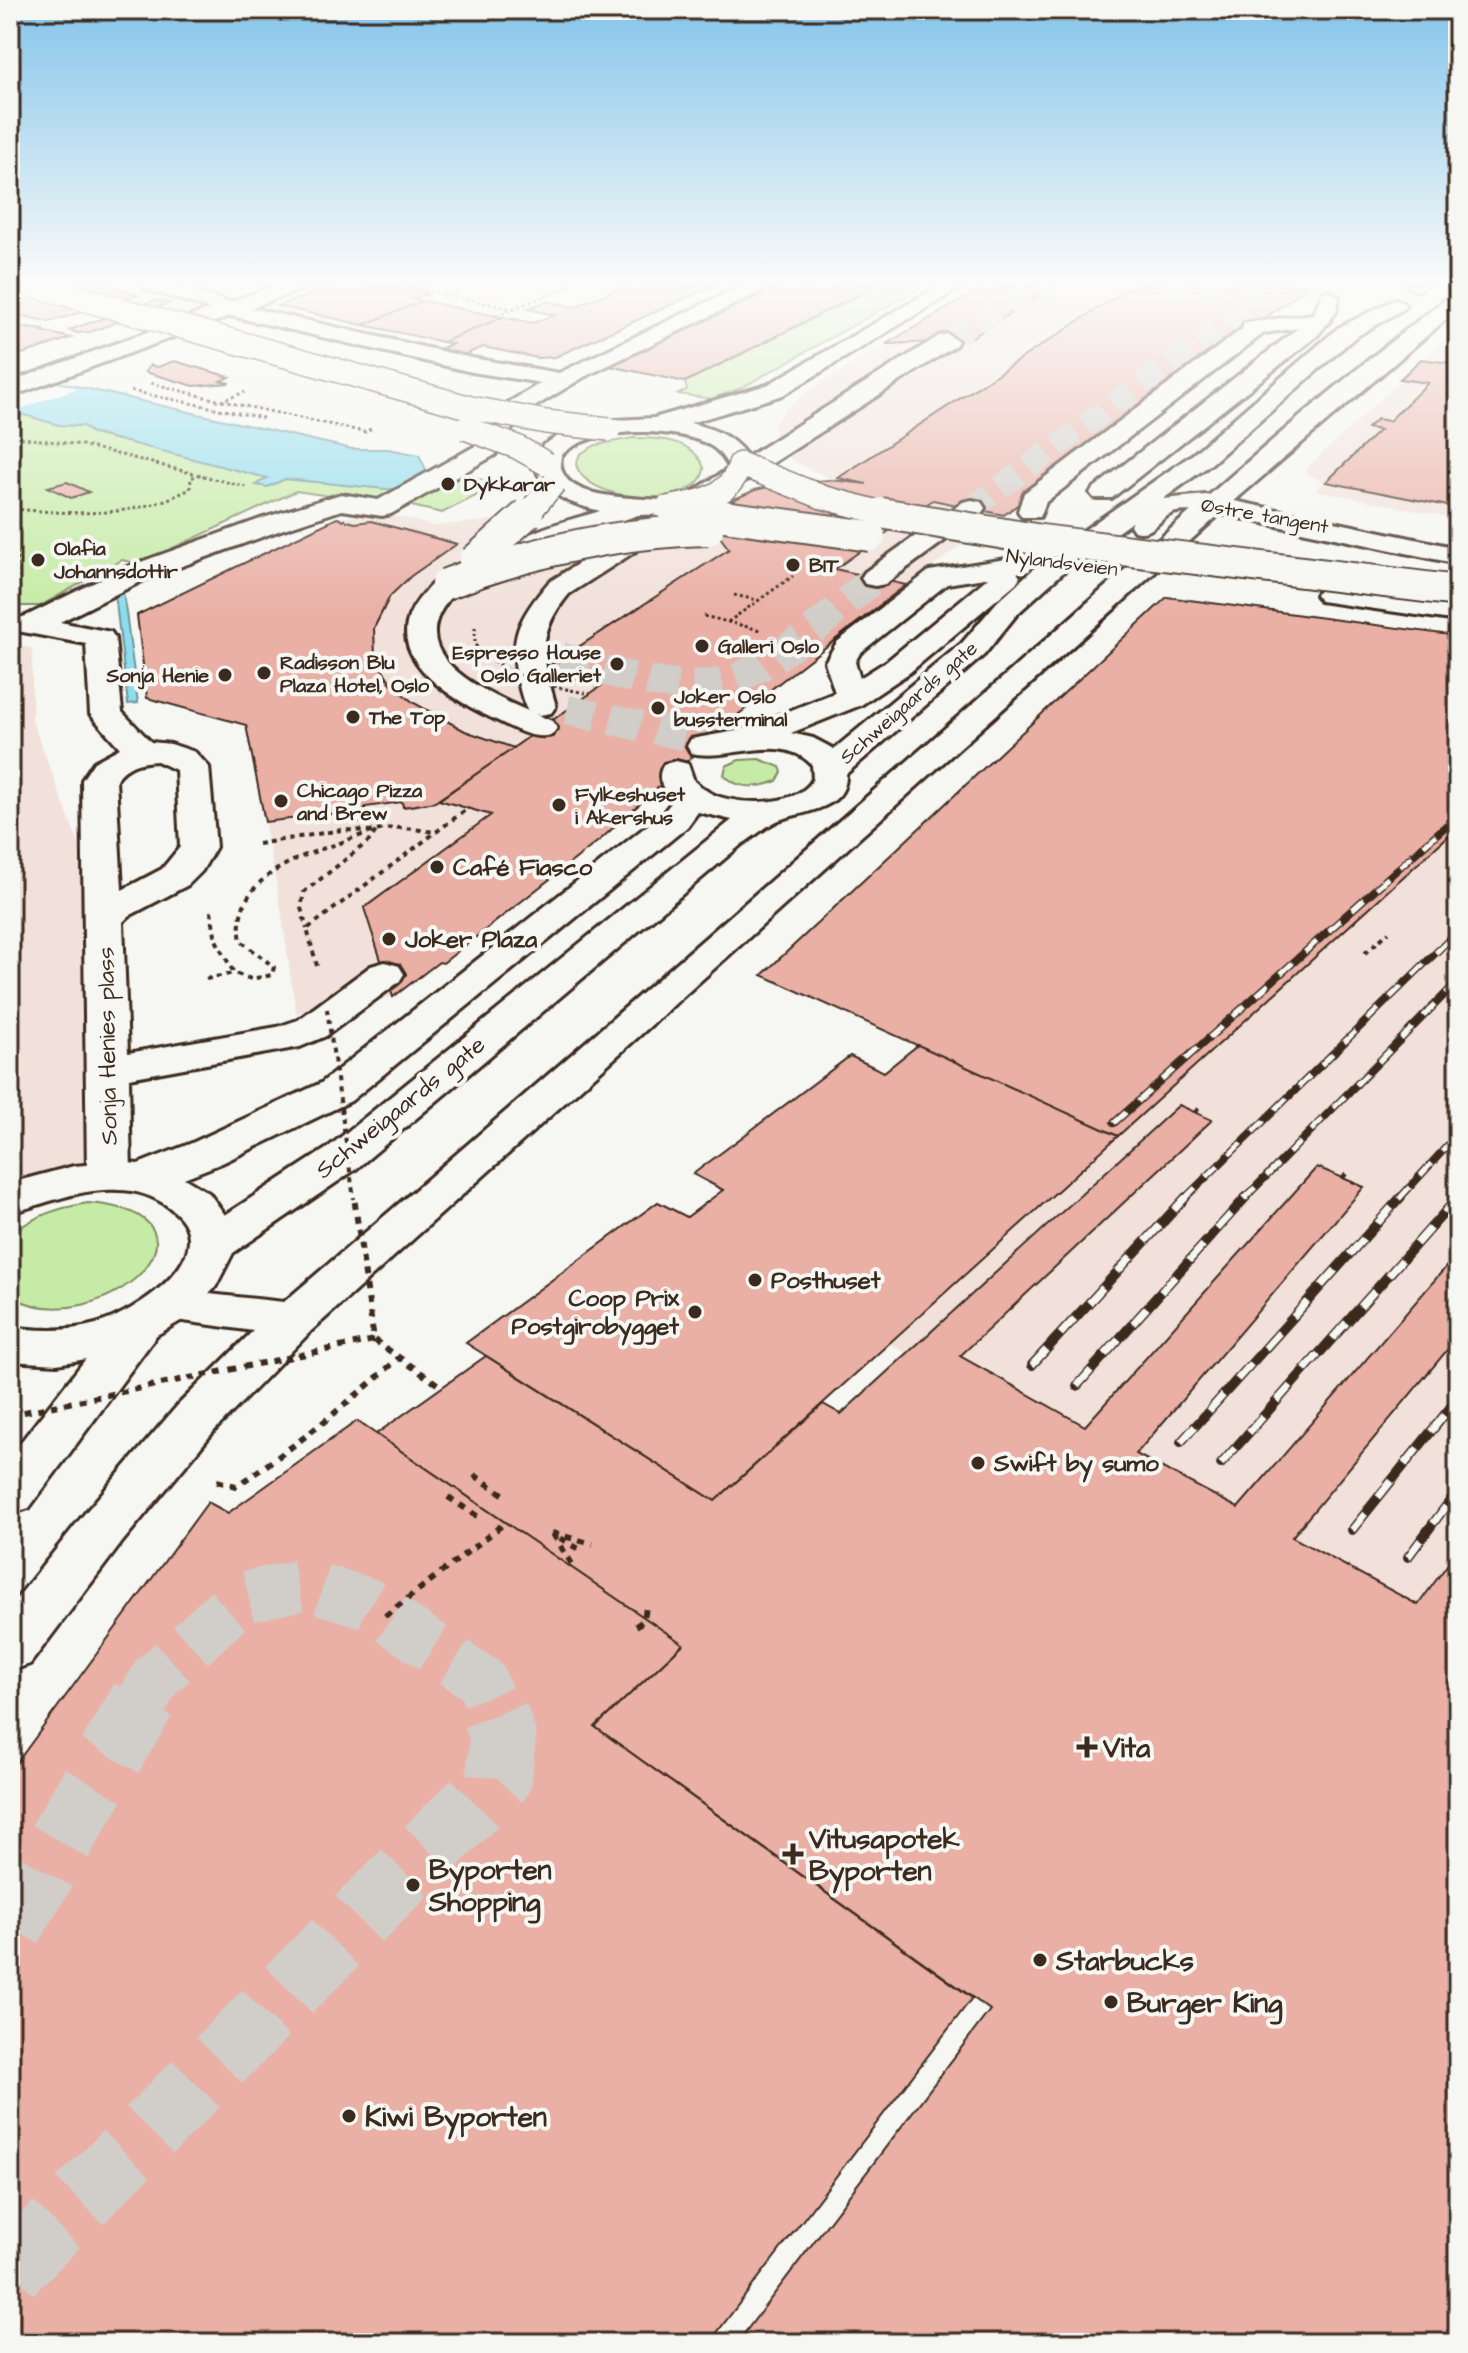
<svg xmlns="http://www.w3.org/2000/svg" width="1468" height="2353" viewBox="0 0 1468 2353" font-family="'Architects Daughter',sans-serif">
<rect width="100%" height="100%" fill="#f6f6f2"/>
<filter id="ink" filterUnits="userSpaceOnUse"><feTurbulence type="fractalNoise" baseFrequency=".0125" numOctaves="2"/><feDisplacementMap in="SourceGraphic" scale="16" xChannelSelector="R" yChannelSelector="G"/><feConvolveMatrix kernelMatrix="1 2 1 2 8 2 1 2 1" color-interpolation-filters="sRGB"/></filter>
<g filter="url(#ink)">
<g fill="#f2e1db">
<polygon points="429,285 531,285 490,300 423,287"/>
<polygon points="987,285 1309,285 1022,502 906,585 739,714 601,839 443,963 439,962 393,997 296,1013 280,903 246,726 147,698 137,615 337,518 383,513 434,526 491,520 589,549 694,538 744,541 833,480 790,459 774,441 774,424 786,408 814,387"/>
<polygon points="1458,327 1458,519 1315,490 1325,482 1304,473 1310,465"/>
<polygon points="10,642 32,649 32,721 107,918 109,1175 10,1199"/>
<polygon points="1458,802 1458,1651 890,1344 1119,1137 1095,1125"/>
</g>
<g fill="#c6eba6" stroke="#808a62" stroke-width="2">
<polygon points="880,285 925,285 741,388 712,399 678,394 687,390 685,382"/>
<polygon points="14,412 59,425 83,426 93,434 254,472 268,478 257,484 267,487 285,479 397,490 370,502 296,491 139,564 122,560 40,606 10,606 10,413"/>
<path d="M633 438C659 438 694 439 704 468 701 510 586 505 576 464L580 454 596 445Z"/>
<polygon points="457,475 493,482 496,486 442,513 403,504"/>
<path d="M759 759 780 767 782 772 777 781C759 788 738 790 724 775L726 766 739 760Z"/>
<path d="M88 1203C240 1215 103 1347 10 1296V1235C35 1215 58 1208 88 1203Z"/>
</g>
<g fill="#8edced" stroke="#6d959a" stroke-width="2">
<polygon points="10,371 352,449 388,449 419,455 428,474 397,490 285,479 267,487 256,485 267,478 92,433 83,426 59,425 10,411"/>
<polygon points="123,590 138,703 128,704 115,594"/>
</g>
<polygon fill="#f6f6f2" points="10,371 11,371 78,388 10,413"/>
<g fill="#eab0a6" stroke="#3b2a1e" stroke-width="2">
<polygon points="10,285 109,285 138,295 49,322 10,313"/>
<polygon points="335,285 421,285 426,286 413,291 427,294 413,299 423,301 363,325 277,306"/>
<polygon points="626,285 715,285 555,357 538,358 483,347 457,358 441,354 446,352 437,350 452,344 443,342 503,317 533,323 555,315 527,309 546,301 574,307"/>
<polygon points="782,285 878,285 685,382 609,366"/>
<polygon points="987,285 1056,285 966,341 886,344"/>
<polygon points="1134,285 1309,285 1004,515 933,500 835,569 906,585 739,714 601,839 443,963 439,962 393,997 364,908 491,815 439,800 601,686 543,670 729,549 717,533 721,511 730,501 755,490 785,483 831,480 867,484 838,478"/>
<polygon points="156,300 170,303 90,332 77,333 69,330"/>
<polygon points="423,301 496,316 503,317 443,342 363,325"/>
<polygon points="25,328 45,330 41,331 71,338 10,358 10,329"/>
<polygon points="1458,354 1458,508 1326,482 1380,430 1367,428 1377,419 1389,421 1428,383 1400,379 1421,359 1449,363"/>
<polygon points="174,361 230,377 220,381 230,383 194,386 145,372 150,365 158,367"/>
<polygon points="67,482 89,492 71,498 48,487"/>
<polygon points="337,518 355,523 371,521 457,544 411,576 390,596 374,628 375,657 393,686 414,703 465,731 514,748 435,802 403,807 402,802 365,807 366,818 359,823 341,821 339,813 265,822 246,725 147,698 137,615"/>
<polygon points="1167,597 1458,636 1458,827 1118,1136 762,975"/>
<polygon points="918,1045 1118,1136 715,1501 466,1343 658,1202 687,1217 723,1190 693,1174 850,1056 884,1072"/>
<polygon points="1179,1105 1212,1120 960,1356 1085,1426 1317,1167 1364,1187 1136,1454 1238,1508 1458,1253 1458,1337 1292,1537 1418,1605 1458,1550 1458,2343 737,2343 990,2010 595,1727 683,1644 376,1434 486,1356 715,1501 823,1404 841,1414"/>
<polygon points="357,1421 683,1644 595,1727 972,1998 709,2343 10,2343 10,1772 208,1502 228,1513"/>
</g>
<g fill="none" stroke-linecap="round" stroke-linejoin="round">
<g stroke="#d1cdc8" stroke-width="23" stroke-dasharray="23 12" stroke-linecap="butt">
<polyline points="1165,285 1276,298"/>
<polyline points="947,341 1025,292 1054,285"/>
<polyline points="972,508 1261,297"/>
</g>
<path stroke="#d1cdc8" stroke-width="30" stroke-dasharray="30 15" stroke-linecap="butt" d="M561 657C612 672 670 694 724 682 771 671 836 609 875 578"/>
<polyline stroke="#d1cdc8" stroke-width="51" stroke-dasharray="51 25" stroke-linecap="butt" points="142,1702 156,1677 241,1598 304,1584 367,1603 482,1681 490,1702"/>
<g stroke="#d1cdc8" stroke-width="66" stroke-dasharray="66 33" stroke-linecap="butt">
<polyline points="10,1927 143,1700"/>
<polyline points="10,2271 499,1778 503,1736 489,1700"/>
</g>
<polyline stroke="#d1cdc8" stroke-width="23" stroke-dasharray="23 12" stroke-linecap="butt" points="1308,285 1313,286"/>
<polyline stroke="#d1cdc8" stroke-width="30" stroke-dasharray="30 15" stroke-linecap="butt" points="567,710 709,741"/>
<g stroke="#3b2a1e" stroke-width="6">
<g id="minor">
<path d="M142 285H173L230 302 277 285H305L302 289 251 308 472 358 559 373 743 285H769L766 289 584 377 521 415 495 455 391 514 382 516 342 510 281 530 144 580 60 622 111 632 115 638 122 712 151 742 171 744 195 752 209 767 216 847 202 871 188 885 129 916 123 922 128 1053 277 1027 298 1020 371 966 385 962 399 966 404 974 399 982 326 1036 300 1047 129 1078 131 1175 125 1185 109 1189 93 1185 87 1175 82 780 94 762 120 748 90 714 86 644 12 630 10 620 26 616 124 568 263 518 341 494 378 500 477 445 504 405 541 383 472 372 231 316 10 397V382L210 309 145 289ZM157 761 176 770 180 847 162 869 122 890 116 780C126 765 140 762 157 761Z"/>
<polygon points="1406,285 1427,285 1417,291"/>
<path d="M1458 293V309L1241 495 311 1331 214 1431 123 1541 30 1664 10 1671V1607L85 1513 178 1405 253 1331 155 1317 148 1306 155 1295 172 1290 284 1302C522 1099 757 893 992 687 1143 555 1291 417 1451 295Z"/>
<polygon points="1320,313 1331,319 1328,324 1264,333 1046,502 1040,517 1022,517 1018,511 1024,493 1242,329 1244,323"/>
<path d="M947 334 958 341 955 346 569 594C535 635 542 658 556 706L551 713 540 715 529 713C523 704 521 693 518 682 508 637 520 616 549 582L939 336Z"/>
<polygon points="972,500 981,502 985,508 981,514 885,584 875,586 865,584 861,578 865,572 963,502"/>
<polygon points="1019,557 1029,559 1033,565 1029,571 947,584 860,653 855,662 866,698 861,705 850,707 839,705 825,662 837,642 929,571"/>
<polygon points="137,1311 154,1315 161,1327 154,1339 29,1508 10,1514 10,1456 120,1315"/>
</g>
</g>
<g stroke="#3b2a1e" stroke-width="6">
<g id="highway">
<path d="M941 285H965L783 395 690 423C719 430 736 438 753 464L749 469H731C725 461 720 451 711 446 678 426 587 426 561 456 553 506 647 495 675 502L679 508 675 514 638 515 552 545 521 564 511 566 501 564 497 558C515 532 571 520 600 511 573 504 540 495 535 463L543 445 565 432 615 420 654 418 767 385Z"/>
<polygon points="1329,291 1339,297 1336,312 1318,335 1112,498 1094,498 1090,493 1094,488 1302,325 1315,311 1322,293"/>
<path d="M1396 299 1406 305 1403 309 1354 338 1211 464 1163 499 1206 495 1458 548V564L1206 511C1197 512 1182 510 1173 513 1156 520 1155 536 1134 531L1130 525 1133 521 1070 566 1017 614 984 655 846 774C847 810 804 811 779 820 767 825 754 837 742 844L356 1169 233 1253 215 1288 184 1319 143 1343 104 1356 57 1364 10 1361V1327C39 1331 67 1332 96 1324 136 1313 230 1251 169 1207 154 1196 136 1190 118 1190 79 1188 46 1204 10 1213V1183L74 1166 118 1162 138 1164 192 1143 321 1083 663 813 674 799C662 789 655 778 664 764L676 761 688 764 694 781C702 788 710 794 720 797 746 805 799 806 813 779L812 765C781 731 728 762 691 753L687 746 691 739 741 730 839 691 887 661 996 571 1006 569 1016 571 1020 577 1016 583 909 673 861 705 791 733 813 738 834 749 962 643 997 602 1050 554 1193 454 1338 328ZM698 812 732 820 326 1149 225 1215 209 1193 184 1178 222 1163 351 1101 687 827Z"/>
<path d="M446 576 456 578 460 584C450 599 434 614 435 634 436 677 519 707 552 721L557 728 552 735C532 740 513 728 494 719 451 699 376 654 419 599 428 589 433 579 446 576Z"/>
<polygon points="1330,586 1458,603 1458,621 1320,601 1316,595 1320,589"/>
</g>
</g>
<g stroke="#3b2a1e" stroke-width="3" stroke-dasharray="3 3" stroke-linecap="butt">
<polyline points="418,289 513,309"/>
<polyline points="496,316 571,285"/>
<polyline points="151,383 221,401 245,392"/>
<polyline points="131,391 263,418"/>
<polyline points="222,401 365,432 372,428"/>
<polyline points="10,436 15,437 17,584"/>
<polyline points="15,437 82,445 246,487"/>
<path d="M14 509C76 514 133 519 190 489L191 478 201 474"/>
<polyline points="734,595 757,600"/>
<polyline points="704,616 760,630"/>
<polyline points="728,622 793,576"/>
<polyline points="462,813 468,808"/>
</g>
<g stroke="#3b2a1e" stroke-width="4" stroke-dasharray="5 5" stroke-linecap="butt">
<polyline points="258,844 341,830 376,831 369,841 304,892 301,908 307,929"/>
<path d="M211 911 216 940 234 973 251 979 272 975 274 967 241 941C230 881 293 858 340 843 357 837 375 829 394 828 408 827 423 831 437 832"/>
<polyline points="1365,953 1389,932"/>
<polyline points="317,966 307,929 464,811"/>
<polyline points="206,979 234,973"/>
<polyline points="1195,1112 1201,1107"/>
<polyline points="1343,1178 1349,1170"/>
</g>
<g stroke="#3b2a1e" stroke-width="6" stroke-dasharray="7 7" stroke-linecap="butt">
<polyline points="374,1340 443,1388"/>
<polyline points="474,1475 506,1496"/>
<path d="M217 1481 236 1486C294 1448 347 1404 399 1358"/>
<polyline points="448,1497 480,1518"/>
<polyline points="552,1533 593,1544"/>
<polyline points="553,1534 572,1564"/>
<polyline points="560,1538 584,1552"/>
<polyline points="385,1616 505,1523"/>
<polyline points="636,1626 644,1620 646,1607"/>
</g>
<use href="#minor" fill="#f6f6f2" fill-rule="evenodd"/>
<use href="#highway" fill="#f6f6f2" fill-rule="evenodd"/>
<g stroke="#3b2a1e" stroke-width="8">
<g id="rail-far1">
<polyline points="1114,1123 1458,815"/>
<polyline points="1184,1199 1458,931"/>
<polyline points="1244,1199 1458,981"/>
<polyline points="1399,1199 1458,1134"/>
<polyline points="1456,1199 1458,1197"/>
</g>
</g>
<g stroke="#3b2a1e" stroke-width="10">
<g id="rail">
<polyline points="1032,1365 1186,1197"/>
<polyline points="1077,1386 1246,1197"/>
<polyline points="1181,1442 1401,1197"/>
<polyline points="1221,1464 1458,1197"/>
<polyline points="1352,1530 1458,1398"/>
<polyline points="1408,1557 1458,1490"/>
</g>
</g>
<use href="#rail-far1" stroke="#f6f6f2" stroke-width="5" stroke-dasharray="16" stroke-linecap="butt"/>
<use href="#rail" stroke="#f6f6f2" stroke-width="7" stroke-dasharray="21" stroke-linecap="butt"/>
<g stroke="#3b2a1e" stroke-width="26" stroke-linecap="butt">
<g id="major-bridge">
<polyline points="33,285 471,408 546,422 609,429"/>
<polyline points="465,428 517,447 547,464"/>
</g>
</g>
<g stroke="#3b2a1e" stroke-width="26" stroke-linecap="butt">
<g id="highway-bridge-far1">
<path d="M666 508C697 503 731 498 740 464L822 497 890 515"/>
<polyline points="681,510 717,515"/>
<polyline points="527,515 555,482"/>
</g>
</g>
<g stroke="#3b2a1e" stroke-width="34" stroke-linecap="butt">
<g id="highway-bridge">
<polyline points="702,513 870,536"/>
<polyline points="881,513 1041,540 1458,591"/>
<polyline points="474,561 528,513"/>
<path d="M446 584C532 551 616 532 708 530"/>
</g>
</g>
<path stroke="#3b2a1e" stroke-width="3" stroke-dasharray="3 3" stroke-linecap="butt" d="M475 627V645C506 678 547 685 590 694"/>
<polyline stroke="#3b2a1e" stroke-width="4" stroke-dasharray="5 5" stroke-linecap="butt" points="327,1009 354,1199"/>
<polyline stroke="#3b2a1e" stroke-width="6" stroke-dasharray="7 7" stroke-linecap="butt" points="10,1415 374,1340 354,1197"/>
<use href="#major-bridge" stroke="#f6f6f2" stroke-width="23"/>
<use href="#highway-bridge-far1" stroke="#f6f6f2" stroke-width="23"/>
<use href="#highway-bridge" stroke="#f6f6f2" stroke-width="30"/>
</g>
</g>
<linearGradient id="sky" x2="0" y2="1"><stop stop-color="#84c4ea"/><stop offset="0.46" stop-color="#fbfbf9"/><stop offset="1" stop-color="#fbfbf9" stop-opacity="0"/></linearGradient>
<rect width="1468" height="614" fill="url(#sky)"/>
<g fill="#3b2a1e" stroke="#f6f6f2" stroke-width="3">
<circle cx="448" cy="484" r="8"/>
<circle cx="38" cy="560" r="8"/>
<circle cx="793" cy="565" r="8"/>
<circle cx="702" cy="646" r="8"/>
<circle cx="617" cy="664" r="8"/>
<circle cx="264" cy="673" r="8"/>
<circle cx="225" cy="675" r="8"/>
<circle cx="658" cy="708" r="8"/>
<circle cx="353" cy="717" r="8"/>
<circle cx="281" cy="801" r="8"/>
<circle cx="559" cy="805" r="8"/>
<circle cx="437" cy="867" r="8"/>
<circle cx="389" cy="939" r="8"/>
<circle cx="755" cy="1280" r="8"/>
<circle cx="695" cy="1312" r="8"/>
<circle cx="978" cy="1463" r="8"/>
<path d="M1083 1735h8v8h8v8h-8v8h-8v-8h-8v-8h8z"/>
<path d="M789 1842h8v8h8v8h-8v8h-8v-8h-8v-8h8z"/>
<circle cx="413" cy="1885" r="8"/>
<circle cx="1040" cy="1960" r="8"/>
<circle cx="1111" cy="2002" r="8"/>
<circle cx="349" cy="2116" r="8"/>
</g>
<g text-anchor="middle" stroke-width="8" stroke-linejoin="round" paint-order="stroke">
<g font-size="20" font-weight="bold" fill="#3b2a1e" stroke="#f6f6f2" text-anchor="start">
<text x="464" y="491">Dykkarar</text>
<text x="54" y="555">Olafia<tspan x="54" dy="23">Johannsdottir</tspan></text>
<text x="809" y="572">BIT</text>
<text x="718" y="653">Galleri Oslo</text>
<text x="601" y="659" text-anchor="end">Espresso House<tspan x="601" dy="23">Oslo Galleriet</tspan></text>
<text x="280" y="669">Radisson Blu<tspan x="280" dy="23">Plaza Hotel, Oslo</tspan></text>
<text x="209" y="682" text-anchor="end">Sonja Henie</text>
<text x="674" y="703">Joker Oslo<tspan x="674" dy="23">bussterminal</tspan></text>
<text x="369" y="724">The Top</text>
<text x="297" y="797">Chicago Pizza<tspan x="297" dy="23">and Brew</tspan></text>
<text x="575" y="801">Fylkeshuset<tspan x="575" dy="23">i Akershus</tspan></text>
</g>
<g font-size="20" fill="#3b2a1e" stroke="#f6f6f2">
<text transform="translate(1265 515) rotate(10)" y="7">Østre tangent</text>
<text transform="translate(1062 562) rotate(7)" y="7">Nylandsveien</text>
<text transform="translate(908 702) rotate(-41)" y="7">Schweigaards gate</text>
</g>
<g font-size="24" font-weight="bold" fill="#3b2a1e" stroke="#f6f6f2" text-anchor="start">
<text x="453" y="875">Café Fiasco</text>
<text x="405" y="947">Joker Plaza</text>
<text x="771" y="1288">Posthuset</text>
<text x="679" y="1306" text-anchor="end">Coop Prix<tspan x="679" dy="28">Postgirobygget</tspan></text>
<text x="994" y="1471">Swift by sumo</text>
</g>
<g font-size="24" fill="#3b2a1e" stroke="#f6f6f2">
<text transform="translate(107 1046) rotate(-91)" y="8">Sonja Henies plass</text>
<text transform="translate(400 1107) rotate(-39)" y="8">Schweigaards gate</text>
</g>
<g font-size="28" font-weight="bold" fill="#3b2a1e" stroke="#f6f6f2" text-anchor="start">
<text x="1103" y="1757">Vita</text>
<text x="809" y="1848">Vitusapotek<tspan x="809" dy="32">Byporten</tspan></text>
<text x="429" y="1879">Byporten<tspan x="429" dy="32">Shopping</tspan></text>
<text x="1056" y="1970">Starbucks</text>
<text x="1127" y="2012">Burger King</text>
<text x="365" y="2126">Kiwi Byporten</text>
</g>
</g>
<rect width="1468" height="2353" fill="none" stroke="#f6f6f2" stroke-width="40"/>
<rect x="20" y="20" width="1428" height="2313" fill="none" stroke="#3b2a1e" stroke-width="3" filter="url(#ink)"/>
</svg>
